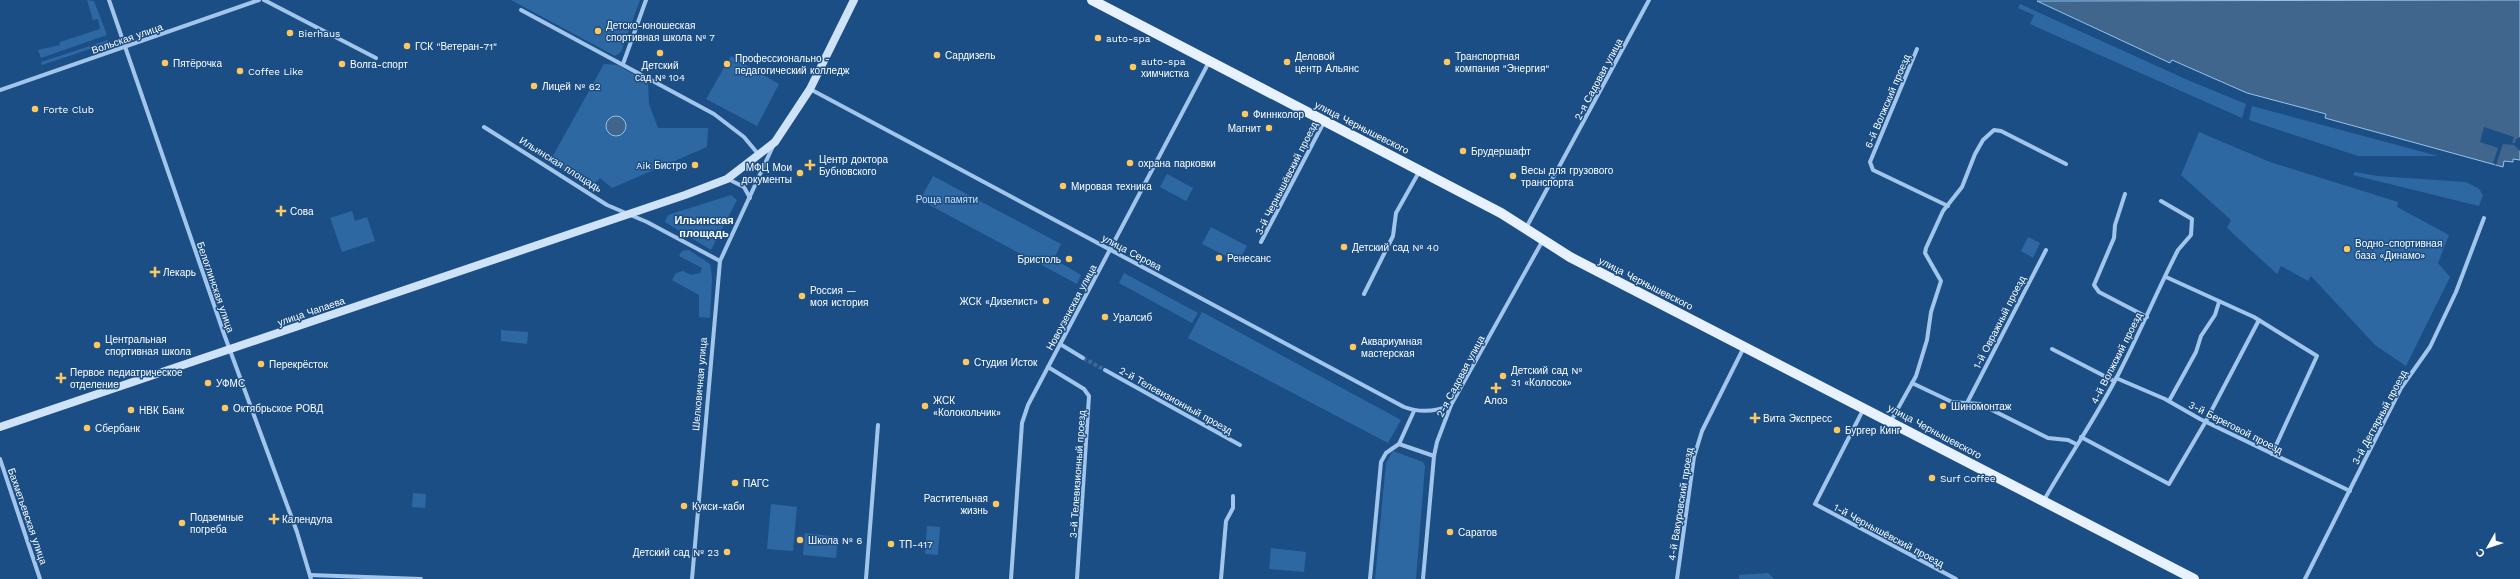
<svg xmlns="http://www.w3.org/2000/svg" width="2520" height="579" viewBox="0 0 2520 579" font-family="'Work Sans',sans-serif">
<rect width="100%" height="100%" fill="#1b4e85"/>
<g fill="#2e68a3">
<polygon points="87,0 94,1 107,35 41,58 38,50 60,45 60,42 100,29 98,19 93,20"/>
<polygon points="511,0 640,0 621,52 615,56"/>
<polygon points="2020,4 2190,81 2246,104 2242,118 2030,24 2034,15 2018,8"/>
<polygon points="108,40 108,43 42,65 41,62"/>
<polygon points="731,56 779,84 757,126 706,99"/>
<polygon points="604,64 617,65 648,82 649,104 658,128 708,128 707,147 612,188 600,178 591,187 550,161"/>
<polygon points="2252,106 2438,156 2358,156 2249,120"/>
<polygon points="2199,132 2270,162 2398,202 2397,207 2449,235 2438,263 2450,277 2406,366 2375,345 2311,276 2308,281 2281,266 2277,274 2227,228 2231,220 2181,175"/>
<polygon points="2355,172 2377,176 2466,182 2479,189 2483,195 2479,206 2353,175"/>
<polygon points="1167,174 1193,188 1186,201 1160,187"/>
<polygon points="933,176 1061,244 1054,259 1081,275 1077,284 920,200"/>
<polygon points="731,195 737,200 711,250 665,222 668,215"/>
<polygon points="352,211 355,221 367,217 375,241 342,252 330,218"/>
<polygon points="1211,227 1247,246 1238,262 1202,244"/>
<polygon points="2028,237 2040,243 2033,258 2021,251"/>
<polygon points="689,250 710,264 712,278 710,318 699,317 699,295 672,280 676,273 683,271 691,275 700,273 702,268 679,256 682,251"/>
<polygon points="1124,273 1198,313 1192,323 1119,283"/>
<polygon points="1202,312 1401,420 1388,443 1188,338"/>
<polygon points="501,330 528,332 527,344 501,341"/>
<polygon points="1393,451 1423,462 1425,466 1416,579 1375,579 1386,463"/>
<polygon points="413,493 426,494 425,508 412,507"/>
<polygon points="771,504 797,507 793,551 767,549"/>
<polygon points="927,526 940,527 938,555 925,554"/>
<polygon points="805,533 838,537 836,558 803,555"/>
<polygon points="1271,548 1306,552 1304,572 1269,569"/>
<polygon points="1768,573 1774,579 1739,579 1739,575"/>
</g>
<g fill="#41668e" stroke="#95c2ed">
<polygon points="2520,0 2520,160 2513,159 2513,162 2504,161 2503,167 2325,118 2326,114 2247,93 2172,60 2170,63 2037,1"/>
<circle cx="616" cy="126" r="10"/>
</g>
<polygon fill="#1b4e85" points="2484,127 2514,137 2512,143 2515,143 2516,139 2520,137 2520,151 2514,145 2503,144 2496,165 2493,163 2498,148 2480,142"/>
<g fill="none" stroke-linecap="round" stroke-linejoin="round">
<polyline stroke="#3d6997" stroke-width="4" stroke-dasharray="4 2" stroke-linecap="butt" points="1083,358 1105,370"/>
<g stroke="#a2c6eb" stroke-width="4">
<polyline points="109,0 224,334 297,532 311,579"/>
<polyline points="264,0 376,58"/>
<polyline points="521,10 714,114 744,137 759,155"/>
<polyline points="1917,49 1870,162 1873,170 1948,206"/>
<polyline points="623,64 646,0"/>
<path d="M810 89 1404 407C1420 413 1435 412 1451 405"/>
<polyline points="0,90 259,0"/>
<polyline points="484,127 607,205 647,222 720,261"/>
<polyline points="728,179 744,187 750,198"/>
<polyline points="2125,194 2115,225 2114,238 2094,285 2099,292 2147,317"/>
<polyline points="1526,228 1649,0"/>
<polyline points="1261,242 1324,122"/>
<polyline points="2166,277 2254,317 2317,356 2272,454"/>
<polyline points="1364,294 1393,236 1396,213 1419,172"/>
<polyline points="1060,344 1083,358"/>
<polyline points="2052,349 2114,381"/>
<polyline points="1048,367 1084,389 1089,396 1077,579"/>
<polyline points="1105,370 1240,445"/>
<polyline points="2116,378 2165,399 2200,419 2350,491"/>
<polyline points="1912,383 1952,402 1980,404 2048,438 2068,440 2076,444"/>
<polyline points="2169,401 2196,352 2201,336 2215,315 2219,302"/>
<polyline points="1967,403 2046,250"/>
<polyline points="1863,410 1815,504 1956,579"/>
<polyline points="1891,421 1916,376 1927,340 1931,312 1941,281 1925,253 1926,248 1943,211 1962,187 1975,154 1983,140 1994,130 2001,131 2066,164"/>
<polyline points="2081,437 2169,484 2206,421 2259,320"/>
<polyline points="1399,444 1434,456"/>
<polyline points="0,459 40,579"/>
<path d="M2044 500C2069 456 2098 415 2121 369 2141 330 2158 289 2178 250L2191 235 2192 219 2161 201"/>
<polyline points="310,575 421,579"/>
<polyline points="692,579 720,261 774,144"/>
<polyline points="866,579 878,425"/>
<polyline points="1011,579 1022,423 1028,405 1209,62"/>
<polyline points="1221,579 1226,521 1233,508 1233,496"/>
<polyline points="1370,579 1381,462 1386,453 1399,444 1414,411"/>
<polyline points="1423,579 1434,456 1437,442 1451,405 1543,240"/>
<polyline points="1677,579 1694,457 1702,431 1744,347"/>
<polyline points="2305,579 2401,388 2430,347 2456,292 2484,218"/>
</g>
<polyline stroke="#cee2f8" stroke-width="8" points="0,427 685,195 727,179 775,142 810,89 854,0"/>
<polyline stroke="#e7f1ff" stroke-width="10" points="1092,0 1501,213 1570,257 2194,579"/>
</g>
<g fill="#fcc85f" stroke="#1b4e85" stroke-width="1.5">
<circle cx="598" cy="31" r="4"/>
<circle cx="290" cy="33" r="4"/>
<circle cx="1098" cy="38" r="4"/>
<circle cx="407" cy="46" r="4"/>
<circle cx="660" cy="53" r="4"/>
<circle cx="937" cy="55" r="4"/>
<circle cx="1287" cy="62" r="4"/>
<circle cx="1447" cy="62" r="4"/>
<circle cx="165" cy="63" r="4"/>
<circle cx="342" cy="64" r="4"/>
<circle cx="727" cy="64" r="4"/>
<circle cx="1133" cy="67" r="4"/>
<circle cx="240" cy="71" r="4"/>
<circle cx="534" cy="86" r="4"/>
<circle cx="35" cy="109" r="4"/>
<circle cx="1245" cy="114" r="4"/>
<circle cx="1269" cy="128" r="4"/>
<circle cx="1463" cy="151" r="4"/>
<circle cx="1130" cy="163" r="4"/>
<circle cx="695" cy="165" r="4"/>
<path d="M808 159h4v4h4v4h-4v4h-4v-4h-4v-4h4z"/>
<circle cx="800" cy="173" r="4"/>
<circle cx="1513" cy="176" r="4"/>
<circle cx="1063" cy="186" r="4"/>
<path d="M279 205h4v4h4v4h-4v4h-4v-4h-4v-4h4z"/>
<circle cx="1344" cy="247" r="4"/>
<circle cx="2347" cy="249" r="4"/>
<circle cx="1219" cy="258" r="4"/>
<circle cx="1069" cy="259" r="4"/>
<path d="M153 266h4v4h4v4h-4v4h-4v-4h-4v-4h4z"/>
<circle cx="802" cy="296" r="4"/>
<circle cx="1046" cy="301" r="4"/>
<circle cx="1105" cy="317" r="4"/>
<circle cx="97" cy="345" r="4"/>
<circle cx="1353" cy="347" r="4"/>
<circle cx="966" cy="362" r="4"/>
<circle cx="261" cy="364" r="4"/>
<circle cx="1503" cy="376" r="4"/>
<path d="M59 372h4v4h4v4h-4v4h-4v-4h-4v-4h4z"/>
<circle cx="208" cy="383" r="4"/>
<path d="M1494 382h4v4h4v4h-4v4h-4v-4h-4v-4h4z"/>
<circle cx="925" cy="406" r="4"/>
<circle cx="1943" cy="406" r="4"/>
<circle cx="225" cy="408" r="4"/>
<circle cx="131" cy="410" r="4"/>
<path d="M1753 412h4v4h4v4h-4v4h-4v-4h-4v-4h4z"/>
<circle cx="87" cy="428" r="4"/>
<circle cx="1837" cy="430" r="4"/>
<circle cx="1932" cy="478" r="4"/>
<circle cx="735" cy="483" r="4"/>
<circle cx="996" cy="504" r="4"/>
<circle cx="684" cy="506" r="4"/>
<path d="M272 513h4v4h4v4h-4v4h-4v-4h-4v-4h4z"/>
<circle cx="182" cy="523" r="4"/>
<circle cx="1450" cy="532" r="4"/>
<circle cx="800" cy="540" r="4"/>
<circle cx="891" cy="544" r="4"/>
<circle cx="727" cy="552" r="4"/>
</g>
<g text-anchor="middle" stroke-width="3" stroke-linejoin="round" paint-order="stroke">
<g font-size="10" fill="#fff" stroke="#1b4e85" text-anchor="start">
<text x="606" y="29">Детско-юношеская<tspan x="606" dy="12">спортивная школа № 7</tspan></text>
<text x="298" y="37">Bierhaus</text>
<text x="1106" y="42">auto-spa</text>
<text x="415" y="50">ГСК "Ветеран-71"</text>
<text x="945" y="59">Сардизель</text>
<text x="1295" y="60">Деловой<tspan x="1295" dy="12">центр Альянс</tspan></text>
<text x="1455" y="60">Транспортная<tspan x="1455" dy="12">компания "Энергия"</tspan></text>
<text x="735" y="62">Профессионально -<tspan x="735" dy="12">педагогический колледж</tspan></text>
<text x="1141" y="65">auto-spa<tspan x="1141" dy="12">химчистка</tspan></text>
<text x="173" y="67">Пятёрочка</text>
<text x="350" y="68">Волга-спорт</text>
<text x="660" y="69" text-anchor="middle">Детский<tspan x="660" dy="12">сад № 104</tspan></text>
<text x="248" y="75">Coffee Like</text>
<text x="542" y="90">Лицей № 62</text>
<text x="43" y="113">Forte Club</text>
<text x="1253" y="118">Финнколор</text>
<text x="1261" y="132" text-anchor="end">Магнит</text>
<text x="1471" y="155">Брудершафт</text>
<text x="819" y="163">Центр доктора<tspan x="819" dy="12">Бубновского</tspan></text>
<text x="1138" y="167">охрана парковки</text>
<text x="687" y="169" text-anchor="end">Aik Бистро</text>
<text x="792" y="171" text-anchor="end">МФЦ Мои<tspan x="792" dy="12">документы</tspan></text>
<text x="1521" y="174">Весы для грузового<tspan x="1521" dy="12">транспорта</tspan></text>
<text x="1071" y="190">Мировая техника</text>
<text x="290" y="215">Сова</text>
<text x="2355" y="247">Водно-спортивная<tspan x="2355" dy="12">база «Динамо»</tspan></text>
<text x="1352" y="251">Детский сад № 40</text>
<text x="1227" y="262">Ренесанс</text>
<text x="1061" y="263" text-anchor="end">Бристоль</text>
<text x="163" y="276">Лекарь</text>
<text x="810" y="294">Россия —<tspan x="810" dy="12">моя история</tspan></text>
<text x="1038" y="305" text-anchor="end">ЖСК «Дизелист»</text>
<text x="1113" y="321">Уралсиб</text>
<text x="105" y="343">Центральная<tspan x="105" dy="12">спортивная школа</tspan></text>
<text x="1361" y="345">Аквариумная<tspan x="1361" dy="12">мастерская</tspan></text>
<text x="974" y="366">Студия Исток</text>
<text x="269" y="368">Перекрёсток</text>
<text x="1511" y="374">Детский сад №<tspan x="1511" dy="12">31 «Колосок»</tspan></text>
<text x="70" y="376">Первое педиатрическое<tspan x="70" dy="12">отделение</tspan></text>
<text x="216" y="387">УФМС</text>
<text x="933" y="404">ЖСК<tspan x="933" dy="12">«Колокольчик»</tspan></text>
<text x="1496" y="404" text-anchor="middle">Алоэ</text>
<text x="1951" y="410">Шиномонтаж</text>
<text x="233" y="412">Октябрьское РОВД</text>
<text x="139" y="414">НВК Банк</text>
<text x="1763" y="422">Вита Экспресс</text>
<text x="95" y="432">Сбербанк</text>
<text x="1845" y="434">Бургер Кинг</text>
<text x="1940" y="482">Surf Coffee</text>
<text x="743" y="487">ПАГС</text>
<text x="988" y="502" text-anchor="end">Растительная<tspan x="988" dy="12">жизнь</tspan></text>
<text x="692" y="510">Кукси-каби</text>
<text x="190" y="521">Подземные<tspan x="190" dy="12">погреба</tspan></text>
<text x="282" y="523">Календула</text>
<text x="1458" y="536">Саратов</text>
<text x="808" y="544">Школа № 6</text>
<text x="899" y="548">ТП-417</text>
<text x="719" y="556" text-anchor="end">Детский сад № 23</text>
</g>
<g font-size="10" fill="#fff" stroke="#1b4e85">
<text transform="translate(127 38) rotate(-19)" y="4">Вольская улица</text>
<text transform="translate(1598 79) rotate(-62)" y="4">2-я Садовая улица</text>
<text transform="translate(1887 101) rotate(-67)" y="4">6-й Волжский проезд</text>
<text transform="translate(1362 127) rotate(27)" y="4">улица Чернышевского</text>
<text transform="translate(561 164) rotate(32)" y="4">Ильинская площадь</text>
<text transform="translate(1286 178) rotate(-63)" y="4">3-й Чернышёвский проезд</text>
<text transform="translate(1132 252) rotate(28)" y="4">улица Серова</text>
<text transform="translate(1646 283) rotate(27)" y="4">улица Чернышевского</text>
<text transform="translate(216 287) rotate(71)" y="4">Белоглинская улица</text>
<text transform="translate(1071 307) rotate(-62)" y="4">Новоузенская улица</text>
<text transform="translate(311 311) rotate(-19)" y="4">улица Чапаева</text>
<text transform="translate(1999 322) rotate(-63)" y="4">1-й Овражный проезд</text>
<text transform="translate(2116 358) rotate(-63)" y="4">4-й Волжский проезд</text>
<text transform="translate(1460 376) rotate(-62)" y="4">2-я Садовая улица</text>
<text transform="translate(699 384) rotate(-85)" y="4">Шелковичная улица</text>
<text transform="translate(1176 400) rotate(29)" y="4">2-й Телевизионный проезд</text>
<text transform="translate(2379 417) rotate(-62)" y="4">3-й Дегтярный проезд</text>
<text transform="translate(2236 427) rotate(27)" y="4">3-й Береговой проезд</text>
<text transform="translate(1935 431) rotate(28)" y="4">улица Чернышевского</text>
<text transform="translate(1077 474) rotate(-86)" y="4">3-й Телевизионный проезд</text>
<text transform="translate(1680 504) rotate(-81)" y="4">4-й Вакуровский проезд</text>
<text transform="translate(28 516) rotate(71)" y="4">Бахметьевская улица</text>
<text transform="translate(1889 535) rotate(28)" y="4">1-й Чернышёвский проезд</text>
</g>
<g font-size="10" fill="#c7dff8" stroke="#1b4e85">
<text x="947" y="203">Роща памяти</text>
</g>
<g font-size="11" font-weight="bold" fill="#fff" stroke="#1b4e85">
<text x="704" y="224">Ильинская<tspan x="704" dy="13">площадь</tspan></text>
</g>
</g>
<g transform="translate(2488 547) rotate(231)" stroke="#1b4e85" stroke-width="3" paint-order="stroke">
<path d="M0-3L7 15L0 10L-7 15Z" fill="#ffffff"/>
<text y="-6" font-size="11" font-weight="bold" text-anchor="middle" fill="#ffffff">С</text>
</g>
</svg>
